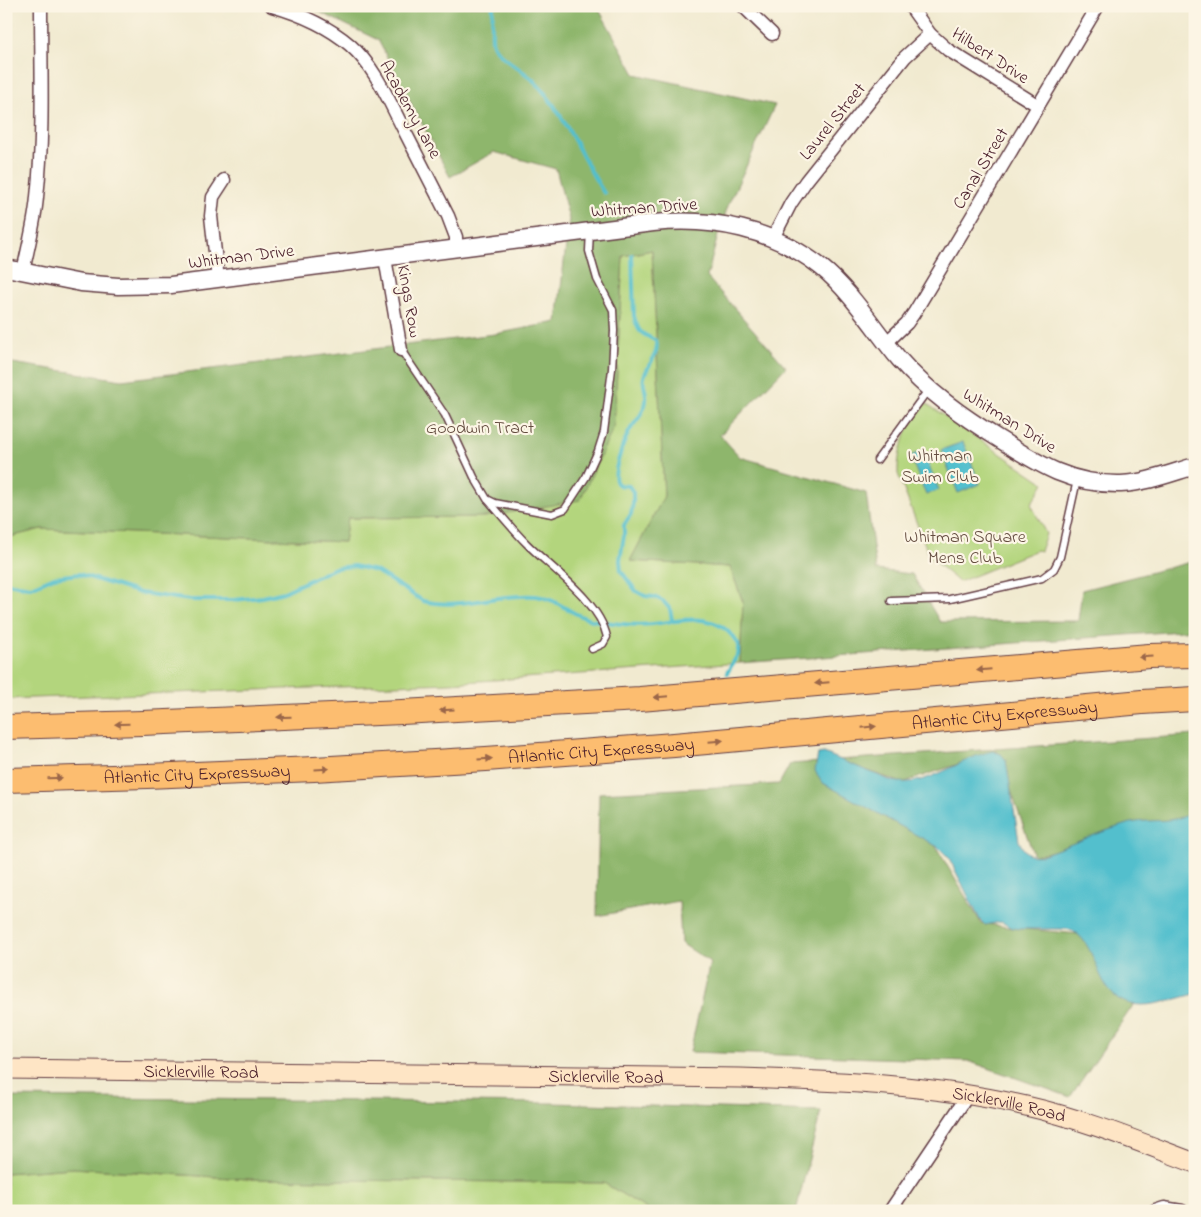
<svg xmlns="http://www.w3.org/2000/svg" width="1201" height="1217" viewBox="0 0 1201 1217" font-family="'Indie Flower',sans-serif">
<rect width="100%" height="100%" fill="#fcf5e5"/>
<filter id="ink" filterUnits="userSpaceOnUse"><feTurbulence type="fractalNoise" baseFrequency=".02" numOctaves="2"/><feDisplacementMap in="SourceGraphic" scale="10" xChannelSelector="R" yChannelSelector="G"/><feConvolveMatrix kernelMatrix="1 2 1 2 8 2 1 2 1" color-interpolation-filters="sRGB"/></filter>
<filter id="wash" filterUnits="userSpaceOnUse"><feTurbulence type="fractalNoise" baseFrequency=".0096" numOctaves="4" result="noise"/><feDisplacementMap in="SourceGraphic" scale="20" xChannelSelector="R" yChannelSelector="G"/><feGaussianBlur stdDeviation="1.12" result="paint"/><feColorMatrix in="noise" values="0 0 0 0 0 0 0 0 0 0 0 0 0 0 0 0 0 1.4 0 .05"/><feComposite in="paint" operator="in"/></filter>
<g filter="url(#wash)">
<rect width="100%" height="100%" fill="#f1ead0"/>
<g fill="#b3d57d" stroke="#7e7a54">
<polygon points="652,250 664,497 630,561 730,567 743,602 740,663 450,683 6,699 6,538 41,529 344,542 347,518 485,517 614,427 623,256"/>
<path d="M924 402 1044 483 1031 504 1046 534 1040 551 1037 550 959 582 930 558 898 474C897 448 909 422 924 402Z"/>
<polygon points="73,1168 248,1179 604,1183 650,1211 6,1211 6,1173"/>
</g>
<g fill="#8eb66c" stroke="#6c6a4c">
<polygon points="307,6 597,6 635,74 775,105 729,203 718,235 707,277 786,367 720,435 740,457 866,493 876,570 912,574 940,622 1078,621 1082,590 1195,561 1195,630 740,663 743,602 730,567 630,561 664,496 652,250 623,256 614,427 580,500 485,517 348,518 344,542 41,529 6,538 6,362 122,380 495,334 557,322 569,219 556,169 494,152 450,177 378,40"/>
<polygon points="1195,735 1195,814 1034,856 997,751 902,783 838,760"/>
<polygon points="820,762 824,783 935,845 981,923 1013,928 1079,934 1134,1004 1070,1097 968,1061 690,1052 710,962 681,943 679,901 597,916 599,793 779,784 790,764"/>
<polygon points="6,1097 552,1103 821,1111 796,1211 650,1211 604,1183 248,1179 73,1168 6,1173"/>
</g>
<g fill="#53bfcd" stroke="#4e6f7c">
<polygon points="963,442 980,484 958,493 941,450"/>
<polygon points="923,451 939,490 926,495 910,456"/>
<path d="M993 751 1001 754 1006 760 1019 841C1024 852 1030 858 1042 855 1071 845 1101 831 1131 823 1154 818 1172 825 1195 811V994C1179 998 1158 1005 1142 1005 1090 1006 1103 938 1067 929H1020L1013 928 1001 922 985 925 980 920 949 858 938 847 823 783 815 771 818 754 824 753 892 781C928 789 960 757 993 751Z"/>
</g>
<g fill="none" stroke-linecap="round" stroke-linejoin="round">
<g stroke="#53bfcd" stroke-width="4">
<path d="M493 6C493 16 490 36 493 44 498 57 523 70 533 80 565 112 579 155 604 193"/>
<path d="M632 255 634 316C639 335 641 332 656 341 660 353 647 366 644 377 642 384 646 389 646 396 647 402 644 409 641 414 639 419 635 422 632 427 626 435 609 478 618 484 621 487 625 485 629 486L633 492V503L631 514 624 525V536L620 560 621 571 636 591 645 596 654 597 663 601 670 609 672 620"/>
<path d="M6 583 31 587 54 577 79 574 140 593 190 600H234L263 597 284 592 335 568 354 566 376 571 423 601C460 610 498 593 536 596 557 598 572 616 592 620 609 623 636 626 653 624 685 620 718 610 738 644V654L727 673"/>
</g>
</g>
</g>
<g filter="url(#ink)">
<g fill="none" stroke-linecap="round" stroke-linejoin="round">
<g stroke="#633d44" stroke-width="9">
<g id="service">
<polyline points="401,350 445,415 474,477 487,499 495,503 552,514 565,509 586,477 598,451 604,432 612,369 614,331 613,310 597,279 589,251 590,231"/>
<polyline points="877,460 928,390"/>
<path d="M488 500C501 515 513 530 527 544 552 569 599 601 607 637L603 644 592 649"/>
<polyline points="891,601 950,599 1042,578 1054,569 1060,557 1077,480"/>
</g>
</g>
<g stroke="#633d44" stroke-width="15">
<g id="minor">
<path d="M272 6C300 14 328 26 350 45 375 67 388 99 403 128 418 157 433 187 448 216L456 237V248"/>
<polyline points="743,6 772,34"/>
<polyline points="910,6 930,34 948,50 1037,105"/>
<polyline points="773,238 791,203 806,181 905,57 930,34"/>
<polyline points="385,258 401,350"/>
<path d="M23 272C28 247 35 222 37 197 44 134 41 69 41 6"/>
<polyline points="218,280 211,216 213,197 224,180"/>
<polyline points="886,343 907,323 914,313 1098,6"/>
<polyline points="890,1211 968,1095"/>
<polyline points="1155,1211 1164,1208 1182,1211"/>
</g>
</g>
<g stroke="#633d44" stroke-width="19">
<path id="tertiary" d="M6 268 81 283 118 286 171 285 653 223C713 217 773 229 821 267 851 291 874 329 899 359 928 392 962 416 999 439 1040 465 1071 485 1121 484 1146 483 1171 473 1195 466"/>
</g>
<g stroke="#633d44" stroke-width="21">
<g id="secondary">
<path id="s1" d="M6 1069 740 1078C836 1081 932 1084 1026 1106 1084 1119 1139 1142 1195 1163"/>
</g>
</g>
<g stroke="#633d44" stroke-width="26">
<g id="motorway">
<polyline points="6,727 142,723 402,712 640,699 1149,656 1195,655"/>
<path id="s2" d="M6 780 147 776 314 769 486 759 674 745 1142 702 1195 699"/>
</g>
</g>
<use href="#service" stroke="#fff" stroke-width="6"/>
<use href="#minor" stroke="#fff" stroke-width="12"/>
<use href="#tertiary" stroke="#fff" stroke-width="16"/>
<use href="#secondary" stroke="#fee5c5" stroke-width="19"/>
<use href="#motorway" stroke="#fcbd6f" stroke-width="24"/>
</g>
<defs><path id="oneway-solid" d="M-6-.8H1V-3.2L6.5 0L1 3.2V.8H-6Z" transform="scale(1.25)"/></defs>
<g fill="#9a664a">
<use href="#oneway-solid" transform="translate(1146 657) rotate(176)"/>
<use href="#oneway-solid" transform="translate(984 670) rotate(175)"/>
<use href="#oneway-solid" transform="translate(822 683) rotate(175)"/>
<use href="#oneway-solid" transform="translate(661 697) rotate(175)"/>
<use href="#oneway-solid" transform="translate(447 710) rotate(177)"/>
<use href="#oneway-solid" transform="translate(284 717) rotate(178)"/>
<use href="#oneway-solid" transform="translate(122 724) rotate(178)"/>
<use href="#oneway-solid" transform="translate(869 727) rotate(-6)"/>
<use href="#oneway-solid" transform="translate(716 741) rotate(-5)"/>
<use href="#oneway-solid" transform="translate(485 759) rotate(-4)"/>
<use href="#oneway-solid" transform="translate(322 769) rotate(-3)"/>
<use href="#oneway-solid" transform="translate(55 778) rotate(-1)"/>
</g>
</g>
<g text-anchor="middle" stroke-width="4.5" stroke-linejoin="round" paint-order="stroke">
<g font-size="18" fill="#4a1f2b" stroke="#fcf5e5">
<text transform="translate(991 55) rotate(33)" y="6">Hilbert Drive</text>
<text transform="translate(411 109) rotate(61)" y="6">Academy Lane</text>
<text transform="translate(832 121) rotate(-51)" y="6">Laurel Street</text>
<text transform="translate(980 168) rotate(-59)" y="6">Canal Street</text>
<text transform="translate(644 207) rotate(-4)" y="6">Whitman Drive</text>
<text transform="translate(241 256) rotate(-7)" y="6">Whitman Drive</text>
<text transform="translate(410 301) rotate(80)" y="6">Kings Row</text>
<text transform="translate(1010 420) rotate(32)" y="6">Whitman Drive</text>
<text dy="6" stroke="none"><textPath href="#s2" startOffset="1001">Atlantic City Expressway</textPath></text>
<text dy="6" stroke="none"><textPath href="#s2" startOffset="596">Atlantic City Expressway</textPath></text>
<text dy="6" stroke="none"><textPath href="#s2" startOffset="191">Atlantic City Expressway</textPath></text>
<text dy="6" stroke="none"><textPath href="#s1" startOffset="195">Sicklerville Road</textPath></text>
<text dy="6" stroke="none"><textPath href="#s1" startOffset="600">Sicklerville Road</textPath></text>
<text dy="6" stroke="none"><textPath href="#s1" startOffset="1005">Sicklerville Road</textPath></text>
</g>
<g font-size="18" fill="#644c40" stroke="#fcf5e5">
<text x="480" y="433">Goodwin Tract</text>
<text x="940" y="461">Whitman<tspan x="940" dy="21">Swim Club</tspan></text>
<text x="965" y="542">Whitman Square<tspan x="965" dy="21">Mens Club</tspan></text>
</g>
</g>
<rect width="1201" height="1217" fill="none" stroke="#fcf5e5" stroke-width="25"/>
</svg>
